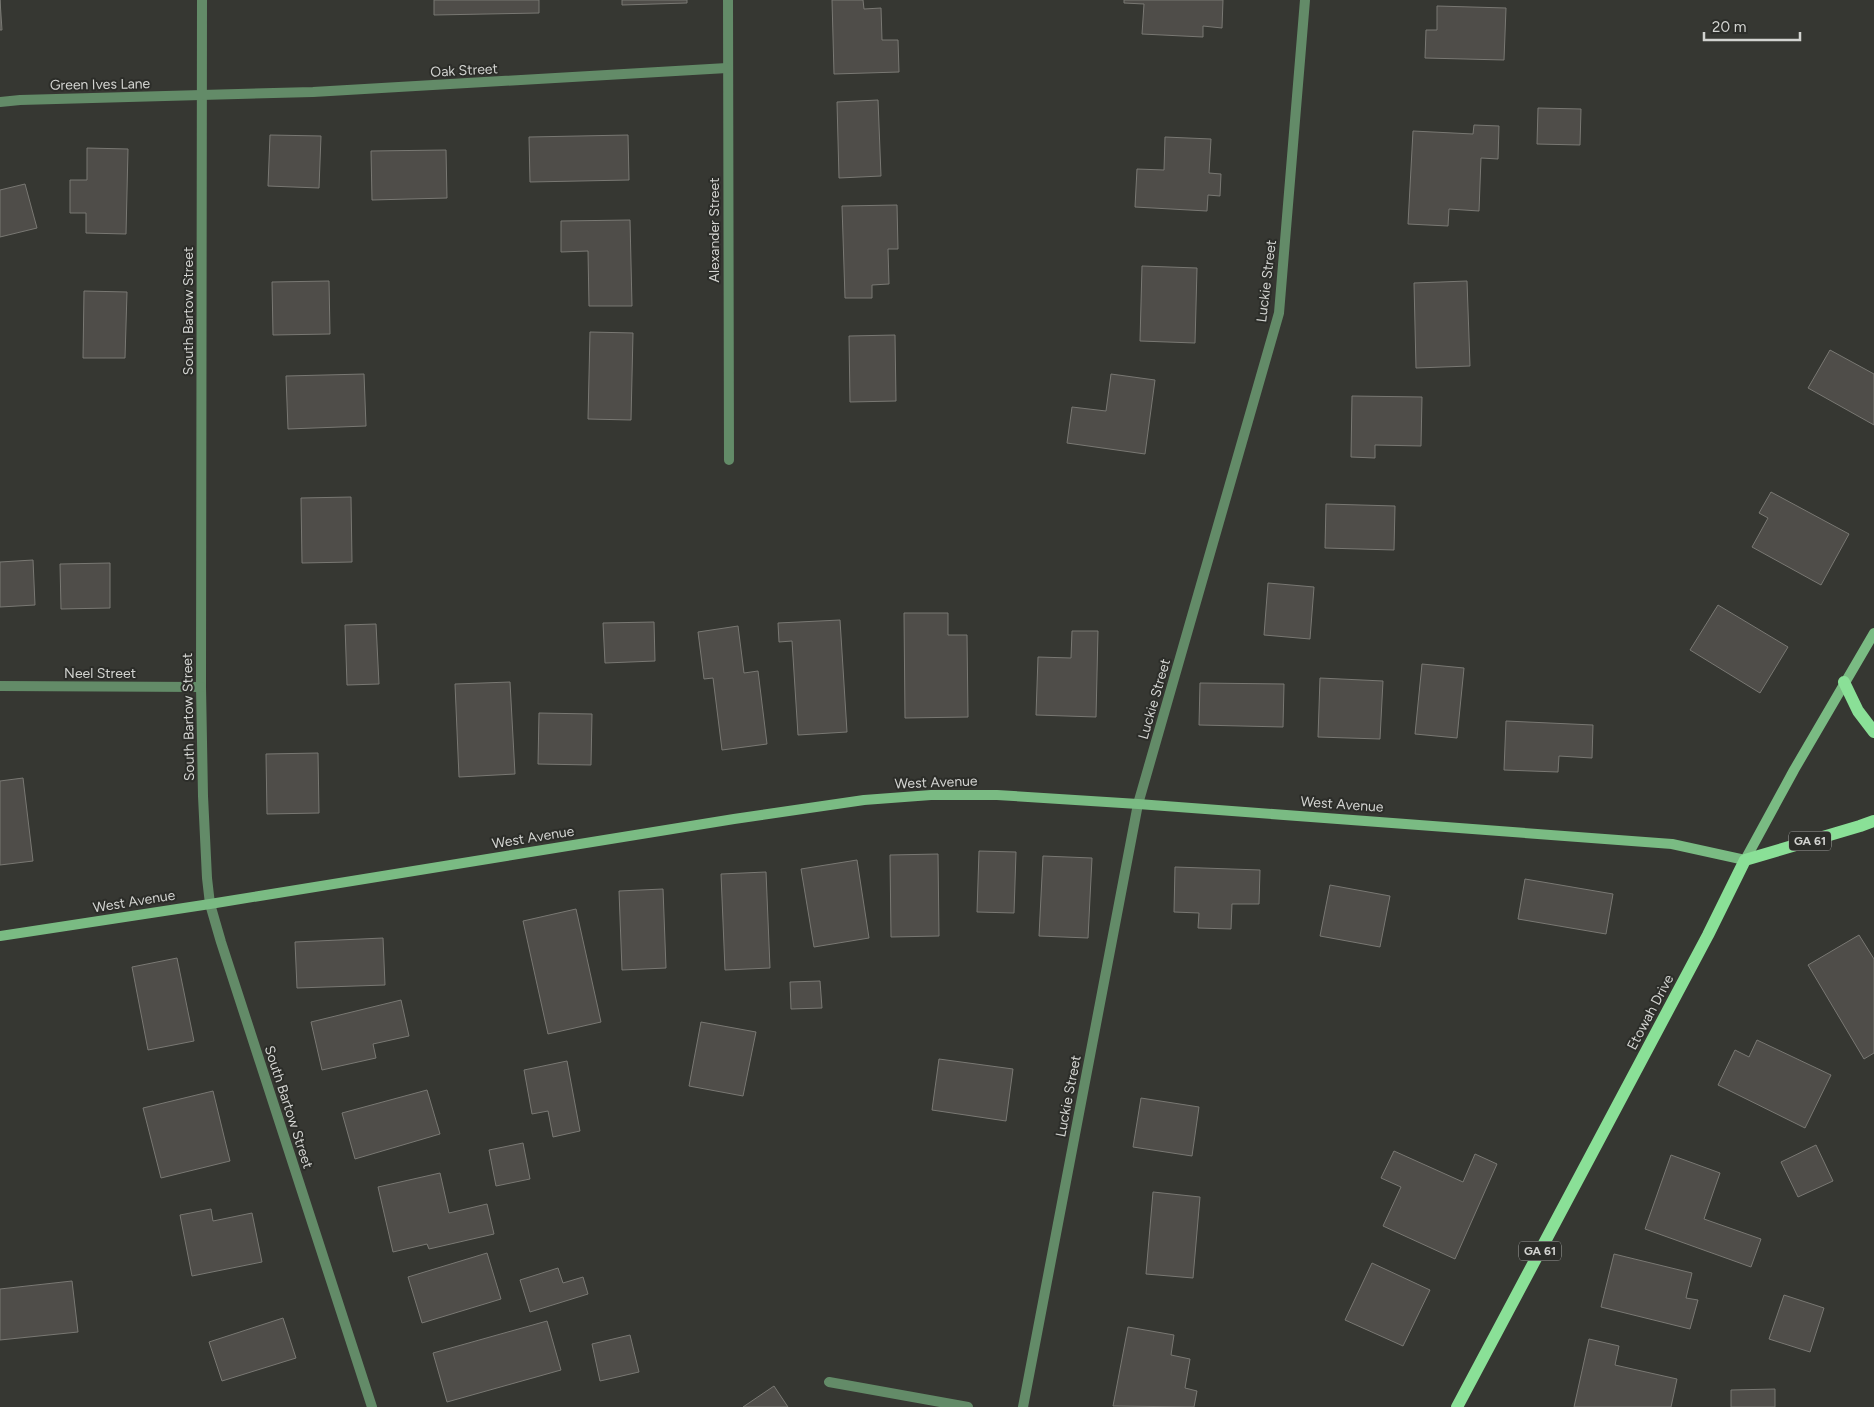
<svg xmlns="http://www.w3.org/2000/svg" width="1874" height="1407" viewBox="0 0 1874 1407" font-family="Figtree,sans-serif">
<rect width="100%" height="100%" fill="#363732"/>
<g fill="#4f4d49" stroke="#797873">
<polygon points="0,0 2,30 0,30"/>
<polygon points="434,0 539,0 539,13 434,15"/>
<polygon points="622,0 687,0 687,3 622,5"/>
<polygon points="832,0 863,0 864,9 881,8 882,40 898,40 899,72 834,74"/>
<polygon points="1124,0 1223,0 1222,28 1203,26 1203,37 1142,34 1144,4 1124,3"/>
<polygon points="1437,6 1506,8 1504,60 1425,58 1426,30 1437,30"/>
<polygon points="878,100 881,176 839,178 837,102"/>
<polygon points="1538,108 1581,109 1580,145 1537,144"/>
<polygon points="1474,125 1499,126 1498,159 1481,158 1479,211 1449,209 1448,226 1408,224 1413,131 1473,134"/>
<polygon points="270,135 321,136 319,188 268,186"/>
<polygon points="628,135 629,180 530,182 529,137"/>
<polygon points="1165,137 1211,139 1209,173 1221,174 1220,196 1208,195 1207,211 1135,207 1137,169 1164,170"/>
<polygon points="87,148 128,149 126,234 86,233 86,213 70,213 70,180 87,180"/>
<polygon points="446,150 447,198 372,200 371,151"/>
<polygon points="25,184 37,228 0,237 0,190"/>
<polygon points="897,205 898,249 888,249 889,284 872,285 872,298 845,298 842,206"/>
<polygon points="630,220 632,306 589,306 588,251 561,252 561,221"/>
<polygon points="1142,266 1197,268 1195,343 1140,341"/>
<polygon points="329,281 330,334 273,335 272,282"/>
<polygon points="1467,281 1470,366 1416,368 1414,283"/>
<polygon points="84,291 127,292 125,358 83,358"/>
<polygon points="590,332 633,333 631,420 588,419"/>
<polygon points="895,335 896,401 850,402 849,336"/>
<polygon points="1830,350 1874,374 1874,425 1808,388"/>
<polygon points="364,374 366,426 288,429 286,376"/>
<polygon points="1111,374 1155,380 1145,454 1067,443 1072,407 1106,411"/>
<polygon points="1352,396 1422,397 1421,446 1375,445 1375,458 1351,457"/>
<polygon points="1771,492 1849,534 1821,585 1752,547 1768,518 1759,513"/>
<polygon points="351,497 352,562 302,563 301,498"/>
<polygon points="1326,504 1395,506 1394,550 1325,548"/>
<polygon points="33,560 35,605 0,607 0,562"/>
<polygon points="110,563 110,608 61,609 60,564"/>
<polygon points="1268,583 1314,587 1310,639 1264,635"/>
<polygon points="1718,605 1788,647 1760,693 1690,650"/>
<polygon points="904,613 948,613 948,635 967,635 968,717 905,718"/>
<polygon points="840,620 847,732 798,735 792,641 779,642 778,623"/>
<polygon points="654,622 655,661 605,663 603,623"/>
<polygon points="376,624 379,684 347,685 345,625"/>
<polygon points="738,626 744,673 758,671 767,744 722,750 713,678 704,679 698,632"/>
<polygon points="1072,631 1098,631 1096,717 1036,715 1038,657 1071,658"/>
<polygon points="1422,664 1464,668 1457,738 1415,734"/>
<polygon points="1320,678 1383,681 1380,739 1318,737"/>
<polygon points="510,682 515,774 459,777 455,684"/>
<polygon points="1200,683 1284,684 1283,727 1199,725"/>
<polygon points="539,713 592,714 591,765 538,764"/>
<polygon points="1506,721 1593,725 1592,758 1559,756 1558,772 1504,770"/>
<polygon points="318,753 319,813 267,814 266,754"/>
<polygon points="23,778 33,861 0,865 0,781"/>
<polygon points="979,851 1016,852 1014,913 977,912"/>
<polygon points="938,854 939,936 891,937 890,855"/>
<polygon points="1043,856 1092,858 1088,938 1039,936"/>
<polygon points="857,860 869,938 814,947 801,869"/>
<polygon points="1175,867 1260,870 1259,904 1232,904 1231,929 1198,928 1199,913 1174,912"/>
<polygon points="766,872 770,968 725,970 721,874"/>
<polygon points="1525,879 1613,894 1606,934 1518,919"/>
<polygon points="1330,885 1390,896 1380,947 1320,936"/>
<polygon points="663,889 666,968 622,970 619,891"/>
<polygon points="576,909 601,1022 548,1034 523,921"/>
<polygon points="1859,935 1874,959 1874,1053 1864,1059 1808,965"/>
<polygon points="383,938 385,985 297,988 295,942"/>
<polygon points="177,958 194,1041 148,1050 132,967"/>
<polygon points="820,981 822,1008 791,1009 790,982"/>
<polygon points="401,1000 409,1036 373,1044 376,1058 322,1070 311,1022"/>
<polygon points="701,1022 756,1032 743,1096 689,1086"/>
<polygon points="1757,1040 1831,1075 1805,1128 1718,1085 1735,1050 1749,1057"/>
<polygon points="939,1059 1013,1069 1006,1121 932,1110"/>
<polygon points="567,1061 580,1131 553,1137 548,1111 532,1114 524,1070"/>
<polygon points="427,1090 440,1134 355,1159 342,1113"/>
<polygon points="213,1091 230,1161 161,1178 143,1108"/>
<polygon points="1141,1098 1199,1107 1192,1156 1133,1147"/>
<polygon points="523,1143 530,1179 496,1186 489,1150"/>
<polygon points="1816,1145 1833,1181 1798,1197 1781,1162"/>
<polygon points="1394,1151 1463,1182 1475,1154 1497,1164 1455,1259 1383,1226 1401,1187 1381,1178"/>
<polygon points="1671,1155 1720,1173 1704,1219 1761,1239 1751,1267 1645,1229"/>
<polygon points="440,1173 449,1213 487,1204 494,1234 429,1249 427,1244 393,1252 378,1187"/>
<polygon points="1153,1192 1200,1197 1193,1278 1146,1274"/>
<polygon points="211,1209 213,1221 252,1213 262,1262 192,1276 180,1215"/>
<polygon points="487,1253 501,1299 422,1323 408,1277"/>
<polygon points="1614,1254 1692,1273 1686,1298 1698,1300 1690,1329 1601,1307"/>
<polygon points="1372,1263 1430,1290 1403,1346 1345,1320"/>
<polygon points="558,1268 563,1283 583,1277 588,1294 530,1312 520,1280"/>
<polygon points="72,1281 78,1332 0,1340 0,1289"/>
<polygon points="1784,1295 1824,1308 1810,1352 1769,1339"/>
<polygon points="283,1318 296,1358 222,1381 209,1342"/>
<polygon points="547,1321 561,1370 447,1402 433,1353"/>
<polygon points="1128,1327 1174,1335 1171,1355 1190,1359 1185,1388 1197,1391 1194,1407 1113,1406"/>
<polygon points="630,1335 639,1372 600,1381 592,1344"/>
<polygon points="1589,1339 1619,1346 1615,1365 1677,1379 1671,1407 1574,1407"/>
<polygon points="774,1386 788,1407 743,1407"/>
<polygon points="1775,1389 1775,1407 1731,1407 1731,1390"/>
</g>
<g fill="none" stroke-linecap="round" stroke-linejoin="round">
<polyline stroke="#638b68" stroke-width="10" points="829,1382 968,1407"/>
<g stroke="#638b68" stroke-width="10">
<polyline points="202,0 201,687 203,796 207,878 210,904 221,942 372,1407"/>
<polyline points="728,0 729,460"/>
<polyline points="0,102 20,100 313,92 727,68"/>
<polyline points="0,686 201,687"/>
<polyline points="1023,1407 1138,804 1279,313 1305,0"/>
</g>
<polyline stroke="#7abb83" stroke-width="10" points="0,936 210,904 734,819 864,800 931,795 997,795 1138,804 1672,844 1745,860 1794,770 1874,633"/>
<g stroke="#8ae097" stroke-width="12">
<polyline points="1844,682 1858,711 1874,732"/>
<polyline points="1457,1407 1708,935 1745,860 1860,826 1874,821"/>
</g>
</g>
<g text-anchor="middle" stroke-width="4" stroke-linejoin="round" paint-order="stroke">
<g fill="#2c2d29" stroke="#a0a19e" stroke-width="1">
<rect x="1789" y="831.5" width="42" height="19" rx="4"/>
<rect x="1519" y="1241.5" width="42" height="19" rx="4"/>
</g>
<g font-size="12" font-weight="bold" fill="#d2d3d0">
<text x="1810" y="845">GA 61</text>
<text x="1540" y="1255">GA 61</text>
</g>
<g font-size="14" fill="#d2d3d0" stroke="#2c2d29">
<text transform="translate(464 70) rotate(-3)" y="5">Oak Street</text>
<text transform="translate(100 84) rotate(-1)" y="5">Green Ives Lane</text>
<text transform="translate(714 230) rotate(-90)" y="5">Alexander Street</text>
<text transform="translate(1266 281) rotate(-83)" y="5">Luckie Street</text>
<text transform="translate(188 311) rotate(-90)" y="5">South Bartow Street</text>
<text x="100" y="678">Neel Street</text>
<text transform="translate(1154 699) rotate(-74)" y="5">Luckie Street</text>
<text transform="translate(188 717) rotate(-91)" y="5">South Bartow Street</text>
<text transform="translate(936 782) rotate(-2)" y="5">West Avenue</text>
<text transform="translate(1342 804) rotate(4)" y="5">West Avenue</text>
<text transform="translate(533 837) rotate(-9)" y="5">West Avenue</text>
<text transform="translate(134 901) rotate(-9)" y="5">West Avenue</text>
<text transform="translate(1650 1012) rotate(-62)" y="5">Etowah Drive</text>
<text transform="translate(1068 1096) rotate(-79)" y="5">Luckie Street</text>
<text transform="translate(289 1107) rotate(72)" y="5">South Bartow Street</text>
</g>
</g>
<path d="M1704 32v8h96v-8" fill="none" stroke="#d2d3d0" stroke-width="2.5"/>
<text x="1712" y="32" font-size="15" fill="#d2d3d0" stroke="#2c2d29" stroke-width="4" paint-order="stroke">20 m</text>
</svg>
